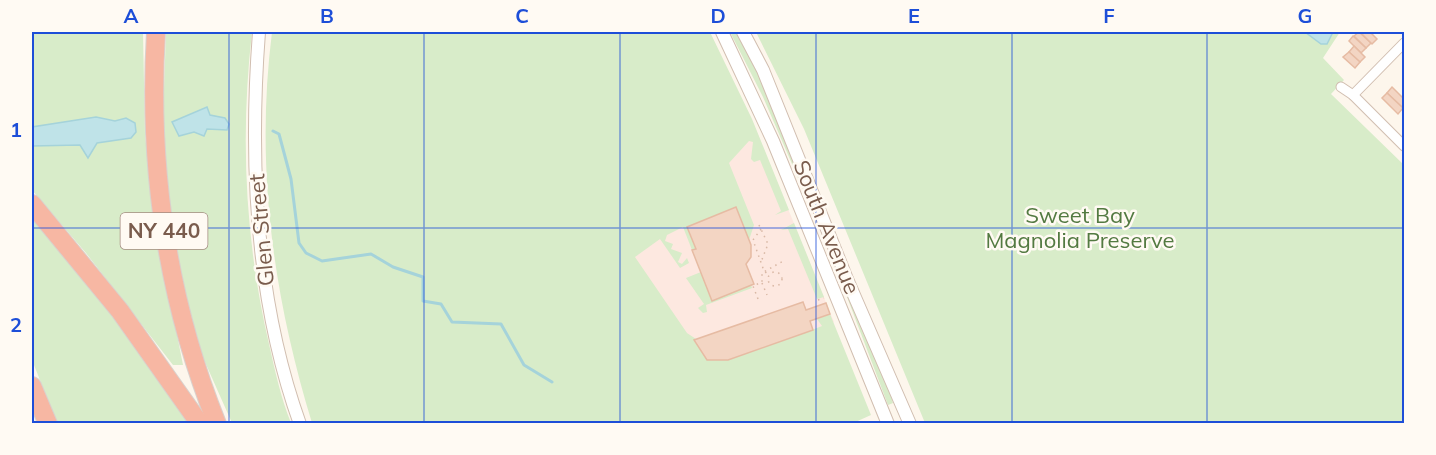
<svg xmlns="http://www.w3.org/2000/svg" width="1436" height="455" viewBox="0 0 1436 455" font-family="Mulish,sans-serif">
<rect width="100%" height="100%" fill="#fdf6ec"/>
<polygon fill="#fde8e0" points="754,125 834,322 728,360 707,360 623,256"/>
<g fill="#d8ecc9">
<polygon points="32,32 143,32 145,135 156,230 183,365 173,365 86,253 32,190"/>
<path d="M166 32H252C240 137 245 241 269 344 275 371 281 398 291 423H232L197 344 174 251 162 147Z"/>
<path d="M272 32H710L752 119 789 210 775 215 781 211 760 160 754 162 751 159 753 142 749 141 729 163 754 225 749 240 736 207 687 227 696 249 692 250 683 227 667 235 665 241 673 244 671 249 682 253 678 262 682 264 687 258 689 263 680 268 660 239 635 257 687 333 696 339 707 360H728L809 331 822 326 817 319 830 314 871 415 851 424 312 423C273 295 255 166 272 32Z"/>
<polygon points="730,32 738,32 769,95 808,201 763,97"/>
<polygon points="756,32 1340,32 1323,58 1344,80 1331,94 1404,165 1404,423 925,423 804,129"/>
<polygon points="32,212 72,257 191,423 57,423 32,360"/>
<polygon points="794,223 824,297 817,299 788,229 781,230"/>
<polygon points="701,272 751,285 752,288 706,305 707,312 703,313 698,308 704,304 686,278"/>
<path d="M844 289C863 325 884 363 893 403L888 405Z"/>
</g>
<g fill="#bfe3e8" stroke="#a5d3da" stroke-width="1.5">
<polygon points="1305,32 1333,32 1327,44 1321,44"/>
<polygon points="207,107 210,115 225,118 229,124 227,130 207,129 204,136 194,132 179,136 172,122"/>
<polygon points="96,117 115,121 126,118 135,123 136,132 131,138 97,143 88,158 80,145 32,146 32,127"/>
</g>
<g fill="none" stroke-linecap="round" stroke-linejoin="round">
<polyline stroke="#a5d3da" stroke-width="3" points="273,131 279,134 291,179 299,243 306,253 322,261 371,254 393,267 423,277 423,301 441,304 452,322 501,324 524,365 552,382"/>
</g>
<g fill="#f3d5c3" stroke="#e6bba3" stroke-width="1.5">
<polygon points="1359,32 1371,43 1366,48 1354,36"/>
<polygon points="1360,32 1370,32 1377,39 1372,44"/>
<polygon points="1353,36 1366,48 1361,53 1349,41"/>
<polygon points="1354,46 1365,57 1360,62 1349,52"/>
<polygon points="1349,52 1360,62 1355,68 1343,57"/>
<polygon points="1392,87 1404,99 1403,108 1387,93"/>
<polygon points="1387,93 1403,108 1398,114 1382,98"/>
<polygon points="736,207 751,245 751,257 746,264 754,284 712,301 692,250 696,249 687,227"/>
<polygon points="803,302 806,310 826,303 830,314 810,321 813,330 728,360 707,360 694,340"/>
</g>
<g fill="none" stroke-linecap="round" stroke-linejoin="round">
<g stroke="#d1beb0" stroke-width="11">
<g id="minor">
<polyline points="1341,87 1353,95 1404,146"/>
<polyline points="1353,95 1404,43"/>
</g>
</g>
<g stroke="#d1beb0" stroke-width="14">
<g id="tertiary">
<path d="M259 32C249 163 255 299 300 424"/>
<polyline points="722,32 773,141 888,424"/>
<polyline points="743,32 763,70 847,279 910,424"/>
</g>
</g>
<g stroke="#dad1cd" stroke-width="20">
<g id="motorway">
<path d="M156 32C148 165 167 299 217 424"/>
<polyline points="32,204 120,311 200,424"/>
<polyline points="32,386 48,424"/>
</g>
</g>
<g stroke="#d9b8a5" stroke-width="1.5" stroke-dasharray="1.5 4.5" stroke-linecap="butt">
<polyline points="759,225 768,244 761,262"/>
<polyline points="761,229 753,240 764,271 769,275"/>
<circle cx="775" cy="279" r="7"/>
<polyline points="762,283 767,295"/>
<polyline points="758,299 753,286 762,282 762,273 785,260"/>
<polyline points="818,300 824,298"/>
</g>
<use href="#minor" stroke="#fff" stroke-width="9"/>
<use href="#tertiary" stroke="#fff" stroke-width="12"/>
<use href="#motorway" stroke="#f7b7a3" stroke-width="18"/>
</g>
<path fill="none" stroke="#1d4ed8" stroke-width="1.5" stroke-opacity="0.55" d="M229 32V424M424 32V424M620 32V424M816 32V424M1012 32V424M1207 32V424M32 228H1404"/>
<g text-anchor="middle" stroke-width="5" stroke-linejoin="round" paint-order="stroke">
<rect fill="#fffaf3" stroke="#a28b7f" stroke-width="1.5" x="120.5" y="213" width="87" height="36" rx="4.5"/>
<g font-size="21" font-weight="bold" fill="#7a5c4d">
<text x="164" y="238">NY 440</text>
</g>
<g font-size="22" fill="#537a41" stroke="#fffaf3">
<text x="1080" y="223">Sweet Bay<tspan x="1080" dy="25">Magnolia Preserve</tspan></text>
</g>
<g font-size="22" fill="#7a5c4d" stroke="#fffaf3">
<text transform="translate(827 227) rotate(68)" y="8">South Avenue</text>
<text transform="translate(261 230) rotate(-95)" y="8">Glen Street</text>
</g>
</g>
<rect width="1436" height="455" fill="none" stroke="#fffaf3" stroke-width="66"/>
<rect x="33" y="33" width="1370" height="389" fill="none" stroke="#1d4ed8" stroke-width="2"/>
<g font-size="20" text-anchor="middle" font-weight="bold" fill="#1d4ed8">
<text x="131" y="23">A</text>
<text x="327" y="23">B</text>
<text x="522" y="23">C</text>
<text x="718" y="23">D</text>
<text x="914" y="23">E</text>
<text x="1109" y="23">F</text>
<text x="1305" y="23">G</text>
<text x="16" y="137">1</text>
<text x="16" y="332">2</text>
</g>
</svg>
